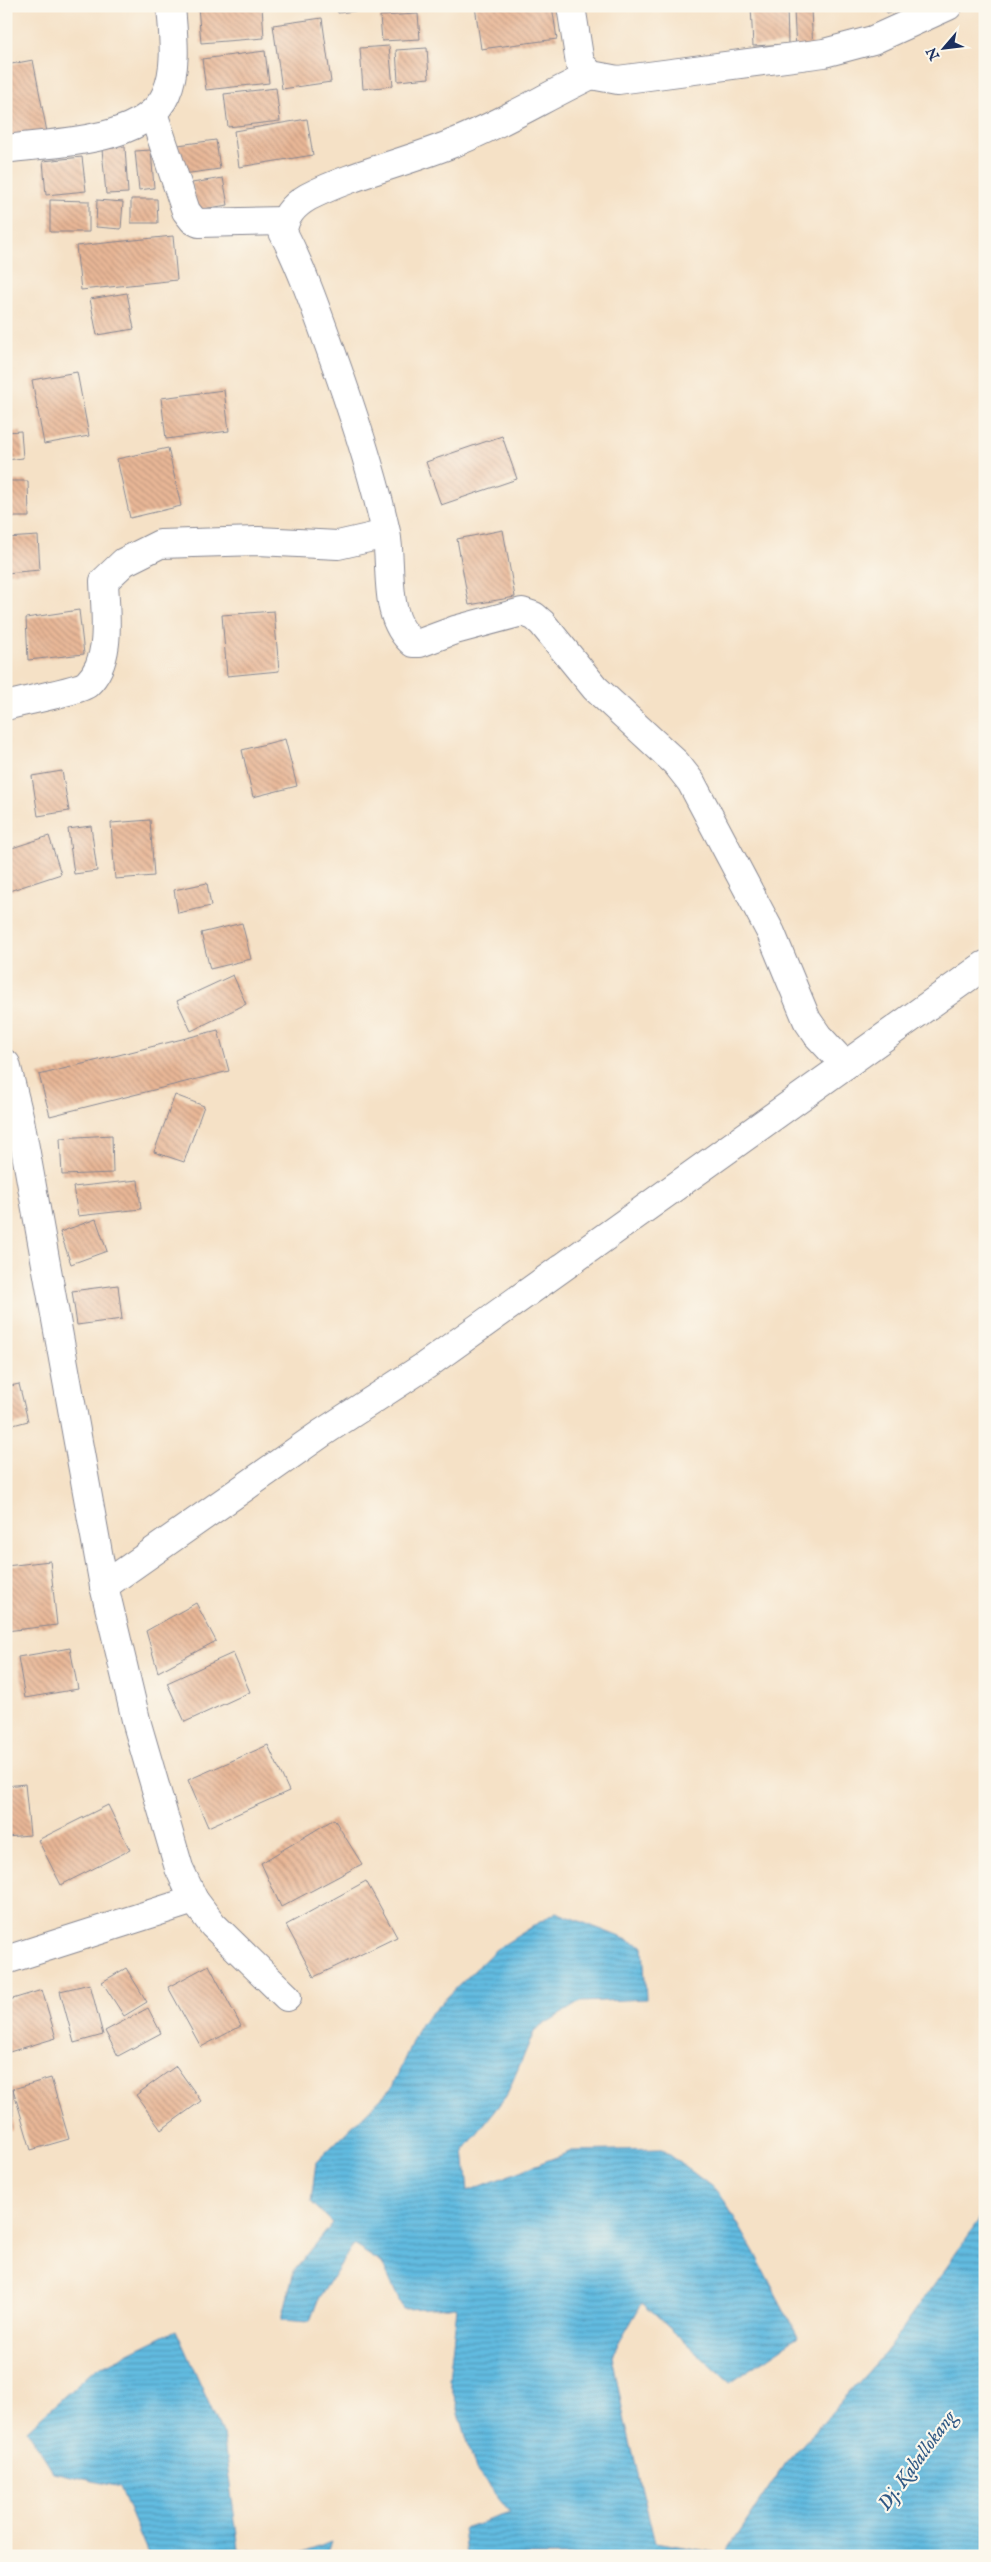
<svg xmlns="http://www.w3.org/2000/svg" width="991" height="2562" viewBox="0 0 991 2562" font-family="'IM FELL English',serif">
<defs>
<pattern id="water-rules" width="6" height="5" patternUnits="userSpaceOnUse" patternTransform="scale(1.25)"><rect width="6" height="5" fill="#62bbe0"/><path d="M0 2.5h6" fill="none" stroke="#5098b9"/></pattern>
<pattern id="building-back-hatch" width="6" height="6" patternUnits="userSpaceOnUse" patternTransform="scale(1.25)"><rect width="6" height="6" fill="#e9b796"/><path d="M-1 5l2 2M0 0l6 6M5-1l2 2" fill="none" stroke="#bc957e"/></pattern>
</defs>
<rect width="100%" height="100%" fill="#fbf7ec"/>
<filter id="ink" filterUnits="userSpaceOnUse"><feTurbulence type="fractalNoise" baseFrequency=".02" numOctaves="2"/><feDisplacementMap in="SourceGraphic" scale="10" xChannelSelector="R" yChannelSelector="G"/><feConvolveMatrix kernelMatrix="1 2 1 2 8 2 1 2 1" color-interpolation-filters="sRGB"/></filter>
<filter id="wash" filterUnits="userSpaceOnUse"><feTurbulence type="fractalNoise" baseFrequency=".0096" numOctaves="4" result="noise"/><feDisplacementMap in="SourceGraphic" scale="20" xChannelSelector="R" yChannelSelector="G"/><feGaussianBlur stdDeviation="1.12" result="paint"/><feColorMatrix in="noise" values="0 0 0 0 0 0 0 0 0 0 0 0 0 0 0 0 0 1.4 0 .05"/><feComposite in="paint" operator="in"/></filter>
<g filter="url(#wash)">
<rect width="100%" height="100%" fill="#f5e1c6"/>
<g fill="url(#water-rules)" stroke="#3e759f">
<polygon points="556,1912 643,1946 646,1999 580,2002 535,2030 506,2096 464,2150 468,2191 572,2151 662,2149 720,2193 754,2252 798,2337 730,2383 642,2303 612,2355 625,2422 655,2542 724,2554 785,2464 886,2352 985,2212 985,2556 467,2556 464,2528 510,2513 476,2470 449,2379 457,2307 403,2309 382,2263 353,2245 318,2300 310,2321 282,2319 294,2271 333,2223 311,2202 316,2162 392,2087 420,2024 495,1950"/>
<polygon points="176,2330 223,2435 239,2549 296,2555 331,2541 325,2556 149,2556 120,2487 53,2472 27,2430 92,2371"/>
</g>
<g id="blocks">
<g fill="url(#building-back-hatch)">
<polygon points="198,6 262,6 264,38 201,43"/>
<polygon points="337,6 373,6 373,9 338,13"/>
<polygon points="475,6 552,6 557,39 481,49"/>
<polygon points="751,6 787,6 788,44 753,46"/>
<polygon points="885,6 908,6 908,7 887,13"/>
<polygon points="811,9 813,51 796,52 794,10"/>
<polygon points="418,14 420,39 382,41 380,16"/>
<polygon points="322,18 331,82 282,89 273,25"/>
<polygon points="389,46 393,86 363,89 360,48"/>
<polygon points="427,48 429,78 398,81 396,50"/>
<polygon points="265,51 269,83 206,90 202,59"/>
<polygon points="33,60 47,132 6,139 6,65"/>
<polygon points="276,88 280,121 228,127 224,94"/>
<polygon points="307,119 313,155 239,167 234,131"/>
<polygon points="216,140 220,169 183,174 178,145"/>
<polygon points="125,147 128,193 106,194 102,149"/>
<polygon points="151,150 154,188 139,190 135,151"/>
<polygon points="82,157 86,191 46,195 43,161"/>
<polygon points="223,178 228,205 196,210 192,183"/>
<polygon points="131,199 157,199 158,223 131,223"/>
<polygon points="50,200 89,201 89,232 50,232"/>
<polygon points="97,200 123,202 121,229 96,227"/>
<polygon points="173,236 177,280 81,290 76,246"/>
<polygon points="127,293 134,329 97,335 90,299"/>
<polygon points="77,372 89,436 44,444 32,380"/>
<polygon points="224,390 229,431 166,439 161,398"/>
<polygon points="21,431 23,458 6,460 6,432"/>
<polygon points="502,436 517,479 441,505 426,462"/>
<polygon points="168,448 181,506 130,518 117,459"/>
<polygon points="6,481 28,481 29,517 6,517"/>
<polygon points="503,530 515,597 469,605 457,539"/>
<polygon points="38,536 40,570 6,573 6,538"/>
<polygon points="79,610 84,654 28,660 26,618"/>
<polygon points="274,611 279,671 227,676 222,615"/>
<polygon points="285,739 297,786 253,797 242,750"/>
<polygon points="62,771 69,811 38,816 32,776"/>
<polygon points="150,820 154,876 115,879 111,823"/>
<polygon points="91,826 97,871 74,874 68,829"/>
<polygon points="49,836 61,874 6,892 6,850"/>
<polygon points="207,883 211,906 178,913 174,890"/>
<polygon points="242,923 251,959 210,969 201,933"/>
<polygon points="233,975 246,1004 191,1031 177,1001"/>
<polygon points="218,1030 229,1071 50,1116 39,1075"/>
<polygon points="175,1095 204,1106 184,1162 154,1152"/>
<polygon points="112,1135 113,1173 62,1175 60,1138"/>
<polygon points="138,1180 141,1209 78,1216 73,1187"/>
<polygon points="96,1219 107,1251 71,1264 60,1232"/>
<polygon points="118,1285 122,1319 77,1325 72,1291"/>
<polygon points="19,1384 28,1421 6,1427 6,1387"/>
<polygon points="50,1561 57,1625 6,1631 6,1566"/>
<polygon points="196,1603 216,1641 158,1672 146,1631"/>
<polygon points="70,1648 78,1689 25,1698 18,1657"/>
<polygon points="233,1653 250,1692 185,1722 167,1683"/>
<polygon points="268,1745 289,1791 208,1827 188,1780"/>
<polygon points="25,1784 30,1835 6,1837 6,1786"/>
<polygon points="108,1805 130,1850 61,1885 38,1840"/>
<polygon points="334,1819 362,1864 281,1907 261,1863"/>
<polygon points="366,1881 397,1937 314,1977 286,1925"/>
<polygon points="209,1965 241,2026 201,2047 168,1987"/>
<polygon points="126,1968 147,2002 124,2016 102,1982"/>
<polygon points="90,1984 103,2035 74,2043 60,1991"/>
<polygon points="42,1990 56,2038 6,2053 6,2001"/>
<polygon points="148,2008 161,2033 118,2056 105,2031"/>
<polygon points="176,2066 201,2101 161,2130 136,2095"/>
<polygon points="51,2078 69,2139 31,2150 13,2089"/>
<rect x="6" y="2089" width="7" height="42"/>
</g>
</g>
</g>
<g filter="url(#ink)">
<use href="#blocks" fill-opacity="0" stroke="#888892" stroke-width="1"/>
<g fill="none" stroke-linecap="round" stroke-linejoin="round">
<g stroke="#888892" stroke-width="30">
<g id="minor">
<polyline points="571,6 580,63 591,75 618,80 824,53 873,40 948,6"/>
<path d="M591 75C545 97 498 126 451 144 404 163 353 174 308 197 294 205 284 216 283 232 302 269 316 309 330 348 352 409 372 469 386 532 393 568 382 617 413 643H420L455 630 522 612 534 616 542 623 595 688 676 763 691 782 771 933 807 1020 818 1036 845 1065"/>
<polyline points="153,113 186,211 193,220 199,223 284,221"/>
<path d="M6 149C53 142 145 143 166 94 178 67 173 34 171 6"/>
<path d="M6 706C20 702 80 690 87 684 113 660 105 613 104 581L124 562 160 544 258 541 338 545 386 534"/>
<polyline points="6,1064 20,1120 104,1586 322,1433 425,1366 985,965"/>
<polyline points="104,1586 137,1724 179,1868 194,1900 213,1925 287,1997"/>
<polyline points="6,1960 194,1900"/>
</g>
</g>
<use href="#minor" stroke="#fff" stroke-width="28"/>
</g>
</g>
<g text-anchor="middle" stroke-width="4.5" stroke-linejoin="round" paint-order="stroke">
<g font-size="20" font-style="italic" fill="#305985" stroke="#fbf7ec">
<text transform="translate(916 2460) rotate(-54)" y="7">Dj. Kaballokang</text>
</g>
</g>
<rect width="991" height="2562" fill="none" stroke="#fbf7ec" stroke-width="25"/>
<g transform="translate(944 48) rotate(242)" stroke="#fbf7ec" stroke-width="4" paint-order="stroke">
<path d="M0-4L9 19L0 12L-9 19Z" fill="#1b2f5e"/>
<text y="-8" font-size="14" font-weight="bold" text-anchor="middle" fill="#1b2f5e">N</text>
</g>
</svg>
